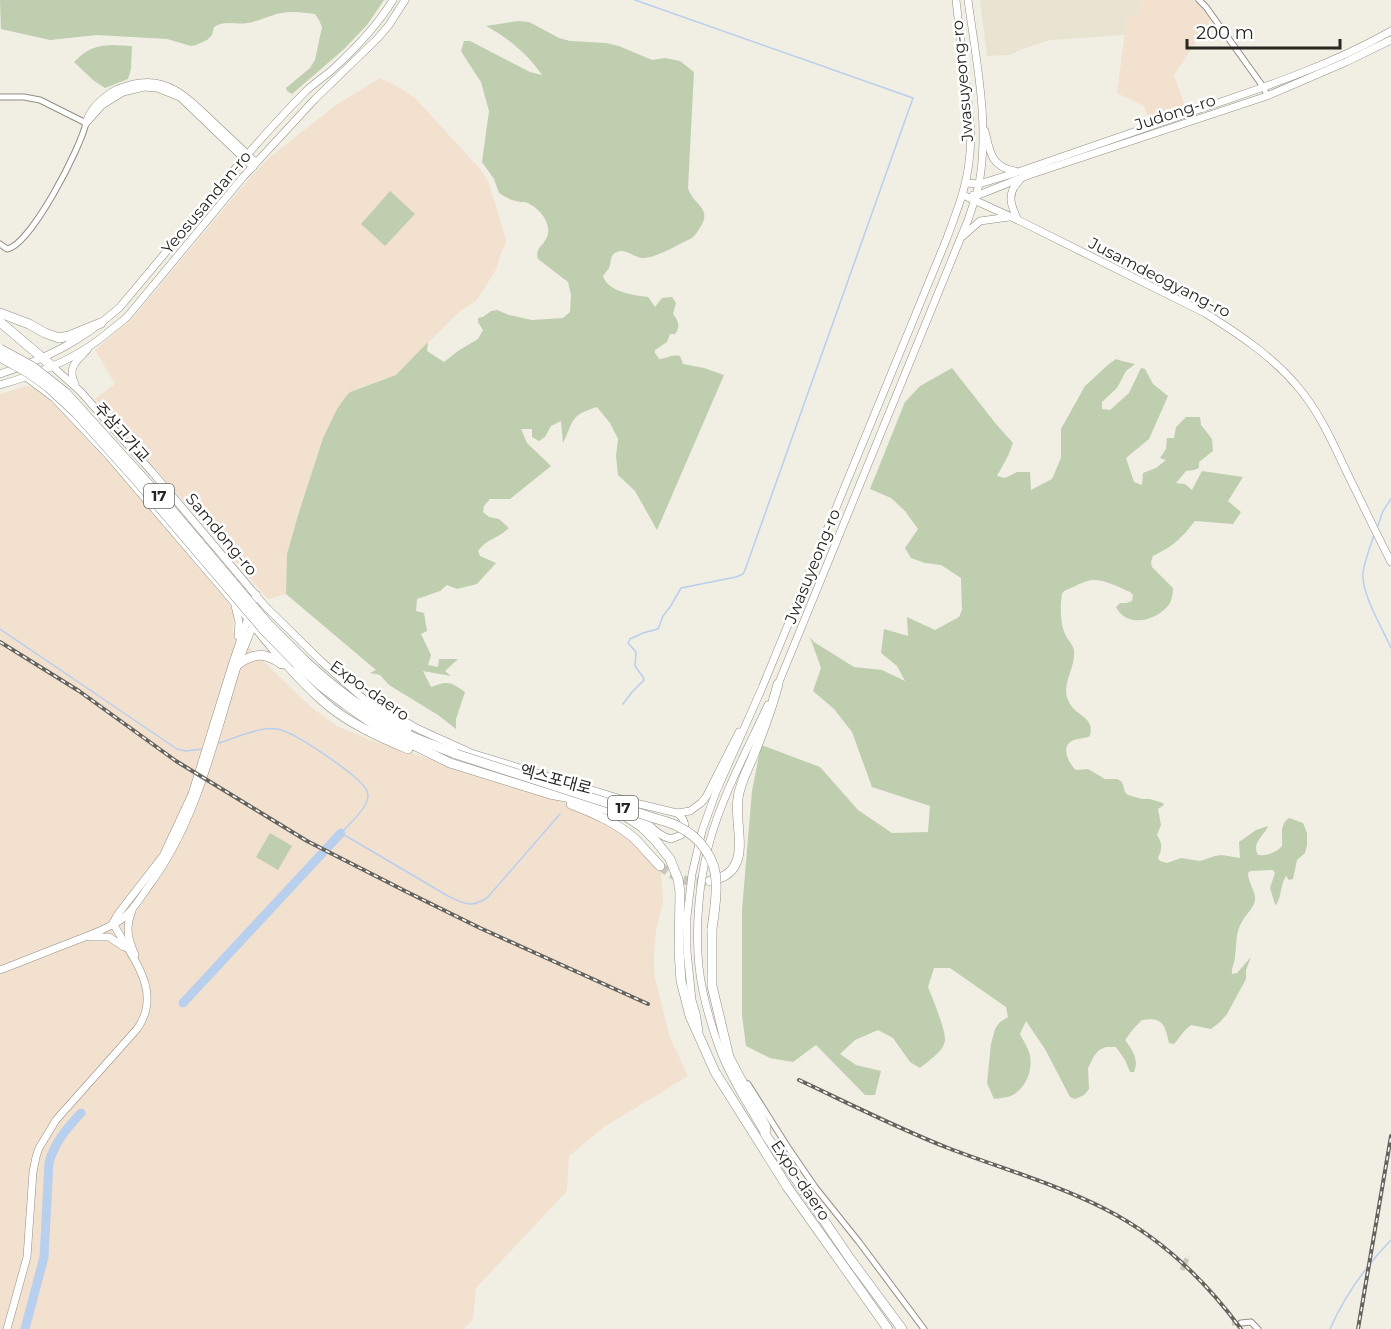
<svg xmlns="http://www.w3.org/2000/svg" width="1391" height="1329" viewBox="0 0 1391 1329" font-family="Montserrat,'Noto Sans KR',sans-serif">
<rect width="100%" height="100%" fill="#f1eee3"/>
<polygon fill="#e9e4d1" points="980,0 1141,0 1139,17 1127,16 1125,35 1050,40 1020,50 1010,55 987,56"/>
<g fill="#f3e1d0">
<polygon points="1141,0 1193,0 1204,9 1211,19 1174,75 1185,106 1149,119 1144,106 1117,93 1127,15 1139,17"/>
<polygon points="380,78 397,86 416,99 482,171 489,183 506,240 505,245 500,255 497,268 476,301 459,312 396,375 354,390 346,396 342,401 323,438 299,512 287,554 286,594 268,599 95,399 115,384 95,350 131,320 248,180 270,157 336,105"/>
<polygon points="27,386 35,388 55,405 109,462 230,605 234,616 232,631 312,708 337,726 370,740 579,807 606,818 658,864 661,872 663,901 656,931 654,953 654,973 669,1035 688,1076 604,1127 569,1156 567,1191 476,1288 473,1319 464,1329 0,1329 0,394"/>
</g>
<g fill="#beceaf">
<path d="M0 0H384L367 25 343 50 292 94 287 91 286 88 310 68 315 60 322 27 319 20 315 14C300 12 285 10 271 16 263 18 256 22 247 23 236 25 225 20 214 27L212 35 207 40 196 45 191 46 167 39 97 35 50 40 1 29Z"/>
<path d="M518 21 529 22 559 38 570 41 606 43 619 46 652 60 665 58 680 61 694 72 688 188C693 205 712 207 701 226 698 231 696 234 692 238 679 244 658 257 644 258 634 258 626 248 617 252 609 255 612 261 609 268 607 271 605 273 603 276 608 292 633 295 648 297L655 307 662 298 672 297 676 303 673 314C678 320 681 327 675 334H670L667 342 655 350V353L659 359C666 359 672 354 680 356L683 364 704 368 724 375 657 530 635 491 618 475 616 456 618 439 610 423 597 407C569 416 575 419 563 443L561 421 551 426 545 437 539 441 532 437V429H521L527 443 551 466 510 499H490L484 506 483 512 489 517 499 519 509 528C499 538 486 539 478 551L480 556 496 563 477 584 457 589 447 585 440 591 417 599 416 611 424 613 427 631 421 634 431 655 428 665 438 667 439 659H458L445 671 451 676 423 671 431 687C448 681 450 681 465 692L456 719V729L438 715 389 685 380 675 370 673 376 670 286 594 287 554 299 512 323 438 337 409 346 396 350 392 396 375 428 342 427 351 444 362 458 351 478 339 483 330 478 322V318L483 317 491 311 497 310 509 315 532 320 563 318 570 312 571 295 568 282 538 259C535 248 542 247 546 239 554 224 539 207 525 202 525 202 517 202 516 201 510 200 504 196 499 193L494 179 482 162 489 111 481 82 464 56 461 51 464 41H470L530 72 542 75C528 54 508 38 486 26Z"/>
<path d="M112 45 132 46 131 69 128 79 105 88 93 80 74 62C87 49 94 46 112 45Z"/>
<polygon points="390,191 415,214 385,246 361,224"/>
<path d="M1116 359 1122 361 1135 364 1126 371 1117 388 1102 402V409L1110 410 1129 393 1141 368 1145 369 1153 384 1168 396 1149 439 1126 458 1134 482 1142 485 1143 473 1156 468 1166 460 1160 458 1166 449 1167 438H1174L1176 427 1186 417H1200L1201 425 1212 439 1213 451 1199 462V468L1194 470 1186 471 1176 483 1185 484 1192 490 1202 471 1243 477 1228 501 1241 512 1233 524 1195 521C1190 526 1187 532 1182 536 1174 545 1163 551 1153 556L1151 562 1152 567 1173 588C1173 593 1172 598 1170 603 1158 621 1127 629 1116 607L1120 603H1126L1132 601 1133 595 1130 592C1118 587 1101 577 1087 581 1080 583 1072 588 1064 591L1062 594C1060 606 1060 625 1066 636 1069 642 1074 645 1074 652 1075 670 1060 685 1069 702 1075 716 1095 716 1090 736 1084 739 1077 738 1072 741 1060 747 1069 764 1076 770L1088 769 1105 779H1117L1122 782 1125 792 1128 795 1142 799H1150L1163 803 1164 805 1158 809 1161 825 1157 835C1163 844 1162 849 1158 858L1160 861 1167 863 1181 858 1200 861 1215 856 1222 855 1240 858 1239 842 1256 830 1268 826C1264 836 1251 843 1258 855 1267 856 1277 852 1282 846 1283 835 1279 825 1289 818L1303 823 1307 833V845L1305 853 1297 860 1293 879 1289 880 1286 876C1280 885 1282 896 1276 905L1275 904 1270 888 1275 873 1273 870 1250 871 1248 873C1248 883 1256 891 1255 900 1254 908 1247 913 1243 920 1235 932 1237 943 1235 956 1235 963 1231 968 1232 974L1237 973 1251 957 1246 970V979L1227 1014 1220 1022 1211 1029 1191 1025C1183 1031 1180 1037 1174 1044L1169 1043C1165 1024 1162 1017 1142 1020L1134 1028 1125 1040C1133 1051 1139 1059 1134 1072H1130L1125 1060 1116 1047H1106L1099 1050 1094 1056 1088 1068 1089 1089 1084 1095 1075 1099 1070 1097 1045 1049 1026 1021 1020 1034C1023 1040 1027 1046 1029 1052 1034 1068 1027 1086 1013 1095 1007 1098 1000 1098 994 1099L987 1083 991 1044 995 1029 1000 1022 1008 1017 1006 1007 950 968H934L928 987C932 997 946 1030 945 1041 943 1052 928 1061 920 1068L910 1062 893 1038 878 1030 855 1040 840 1054 856 1065 881 1071 875 1095H865L816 1045 793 1062 770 1058 746 1046 742 1015V910L752 791 761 745 820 767 858 810 892 833 928 832 930 806 872 787 852 732 834 709 813 691 821 668 810 637 814 642 854 667 882 670 905 681 897 666 881 653 884 629 908 636 907 617 935 630 959 617 962 610 961 578 941 565 925 563 911 558 905 548 918 529 905 511 891 498 870 489 905 402 920 386 952 368 996 424 1013 443 1008 456 997 476 1005 478 1017 472H1030L1031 490 1052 479 1061 458V429L1085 386 1109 364Z"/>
<polygon points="270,833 292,846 278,870 256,857"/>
</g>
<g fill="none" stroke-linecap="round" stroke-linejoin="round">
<g stroke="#b8cfee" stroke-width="1.5">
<polyline points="1377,528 1383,511 1391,499"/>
<path d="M1374 535C1370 547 1365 560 1363 572 1361 594 1382 627 1391 648"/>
<polyline points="0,629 177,749 186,751 202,749"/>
<polyline points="623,704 632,692 644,680 643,677 635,666 636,652 628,643 630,639 643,633 658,629 663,616 670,607 681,588 736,577 743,574 745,570 913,98 635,0"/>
<path d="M219 743C235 738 261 726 277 729 294 731 350 771 362 784 365 787 368 792 368 796 368 808 348 825 341 833L448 896C464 904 471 908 487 898L560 814"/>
<path d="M1330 1329C1344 1297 1367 1265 1391 1240"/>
</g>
<g stroke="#b8cfee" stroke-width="9">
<polyline points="183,1003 341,833"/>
<path d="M25 1329 44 1257 49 1163C54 1143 67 1128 81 1113"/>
</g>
<g stroke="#c9c6bc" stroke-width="5" stroke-dasharray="5 2.5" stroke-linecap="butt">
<polyline points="1182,1270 1188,1256"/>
<polyline points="1232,1323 1241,1323"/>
</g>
<path stroke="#c9c6bc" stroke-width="9" stroke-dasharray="9 4.5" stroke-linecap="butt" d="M660 866C676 878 690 885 710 881"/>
<g stroke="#928f85" stroke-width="7">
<g id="minor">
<polyline points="1199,0 1206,7 1264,88 1267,96"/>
<path d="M0 97H24L40 100 86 123C81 147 31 245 7 249L0 244"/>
<polyline points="748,1084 789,1149 815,1187 859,1242 924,1329"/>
<polyline points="1241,1323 1251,1322 1258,1329"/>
</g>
</g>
<g stroke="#928f85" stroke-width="8">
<g id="tertiary">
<path d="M985 131C990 152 991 167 1015 171"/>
<path d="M253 167 180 97 157 88 144 87 123 92 102 105 86 123C90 109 100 100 112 92 119 88 126 86 134 84 169 76 190 100 213 122 227 135 242 149 256 163"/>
<path d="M966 183 979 184 1018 172C1079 151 1140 130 1200 109 1265 87 1331 65 1391 31"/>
<path d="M963 195 1018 220 1205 313C1239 334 1273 357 1298 387 1321 414 1335 448 1350 479 1364 507 1377 535 1391 562"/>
<polyline points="973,195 976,196 1029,175 1267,96 1346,62 1391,40"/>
<path d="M1018 220C1011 206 1006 194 1019 181"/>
<polyline points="963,236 980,221 1009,217"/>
<polyline points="52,366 80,391 153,473 265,606 321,661 366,701 388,718 408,730"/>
<path d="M0 374C48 358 81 341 119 308 181 236 238 160 305 92 313 84 324 77 333 69 356 48 377 26 393 0"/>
<polyline points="26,377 54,398 107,454 249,620"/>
<path d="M75 384C67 367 76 362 87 350"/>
<path d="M0 385C31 376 63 364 90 346 103 337 115 327 127 317L244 176 315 99 378 38 389 25 405 0"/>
<polyline points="235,606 239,622 238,636"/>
<path d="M777 687 968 220C972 208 976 197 979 184 990 124 976 60 968 0"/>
<polyline points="378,705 416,728 471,753 631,802 677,813 690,811 701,803 706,797 739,732"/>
<path d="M635 815C649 821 656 836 671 839L681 835C687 826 685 819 677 813"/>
<path d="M132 911C125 928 128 939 135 955"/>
<polyline points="113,923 118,914 163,856 192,794 233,662 256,594"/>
<polyline points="90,937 109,937 124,947"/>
<path d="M0 970C24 961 48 951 72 942 89 935 108 929 122 919 133 911 141 897 148 887 197 822 213 743 237 667 242 652 249 636 255 620"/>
<path d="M699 1031 696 1013 692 1000 687 951V917L692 874 702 831 716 792 762 688 947 238C956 213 966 189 969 162 973 136 969 110 966 83 963 56 959 28 956 0"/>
<path d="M764 1132C748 1105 730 1077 719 1047 710 1022 702 994 699 967 695 928 699 882 709 844 722 796 747 750 768 705"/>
<path d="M7 1329 27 1257 33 1172 36 1157 39 1148 56 1120 137 1029C164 991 131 957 113 923"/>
</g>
</g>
<g stroke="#928f85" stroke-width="10">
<g id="trunk">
<polyline points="0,313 29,324 45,333 59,338 69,336 101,323"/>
<polyline points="0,322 52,366"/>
<path d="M253 624C275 651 297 678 323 701 346 722 379 737 408 749"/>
<path d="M304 660C334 688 367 713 404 733 421 741 439 747 456 754"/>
<path d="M238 664C254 653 264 652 282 664"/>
<polyline points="297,664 322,687 346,705 379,728 450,763 550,794 571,798 624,815 642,827 655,840 670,859 678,879 680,892 679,951 681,981 690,1016 715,1072 788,1188 888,1329"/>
<path d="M571 804C594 813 615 822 634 838 643 847 651 857 660 866"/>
<path d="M710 881C721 878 731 875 736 863 744 847 735 818 738 798 740 783 748 769 754 754 763 731 772 708 778 684"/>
<polyline points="712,929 712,986 729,1057 766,1127 765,1134 851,1260 902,1329"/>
</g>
</g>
<use href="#minor" stroke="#fff" stroke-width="5"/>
<use href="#tertiary" stroke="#fff" stroke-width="7"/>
<use href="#trunk" stroke="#fff" stroke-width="9"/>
<g stroke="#65635c" stroke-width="4">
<g id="rail">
<polyline points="0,642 79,691 176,761 307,841 407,892 480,928 648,1004"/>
<path d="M799 1080C848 1103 897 1128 948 1148 1000 1168 1056 1184 1105 1209 1160 1237 1205 1280 1241 1329"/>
<polyline points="1358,1329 1391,1136"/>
</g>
</g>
<use href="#rail" stroke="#fff" stroke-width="1.5" stroke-dasharray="4.5" stroke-linecap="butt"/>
<g stroke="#928f85" stroke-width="10" stroke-linecap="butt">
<g id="trunk-bridge">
<polyline points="0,349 33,367 66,393 171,509 268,624 304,660"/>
<polyline points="0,357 27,372 48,387 76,413 137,481 263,629 297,664"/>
<path d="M456 754 657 819C664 821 672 823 679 827 700 837 716 859 716 882 717 898 714 913 712 929"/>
</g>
</g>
<use href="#trunk-bridge" stroke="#fff" stroke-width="9"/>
</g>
<g text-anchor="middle" stroke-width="5" stroke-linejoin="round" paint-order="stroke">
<g fill="#fff" stroke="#686864" stroke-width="1.5">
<rect x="144" y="484" width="30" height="24" rx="4.5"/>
<rect x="608" y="796" width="30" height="24" rx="4.5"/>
</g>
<g font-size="15" font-weight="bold" fill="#282722">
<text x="159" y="501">17</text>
<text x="623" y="813">17</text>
</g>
<g font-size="16" fill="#282722" stroke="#fff">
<text transform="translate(962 81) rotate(-95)" y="6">Jwasuyeong-ro</text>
<text transform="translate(1175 112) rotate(-18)" y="6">Judong-ro</text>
<text transform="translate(206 202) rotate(-50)" y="6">Yeosusandan-ro</text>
<text transform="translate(1160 277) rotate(27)" y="6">Jusamdeogyang-ro</text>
<text transform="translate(122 432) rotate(48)" y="6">주삼고가교</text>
<text transform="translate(222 534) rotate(50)" y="6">Samdong-ro</text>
<text transform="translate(812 566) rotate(-68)" y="6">Jwasuyeong-ro</text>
<text transform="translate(370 690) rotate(35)" y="6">Expo-daero</text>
<text transform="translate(556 779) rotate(15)" y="6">엑스포대로</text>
<text transform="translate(801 1180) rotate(56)" y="6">Expo-daero</text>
</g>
</g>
<path d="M1187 39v9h153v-9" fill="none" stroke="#282722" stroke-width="3"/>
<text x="1196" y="39" font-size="18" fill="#282722" stroke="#ffffff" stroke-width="4.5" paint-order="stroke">200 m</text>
</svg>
